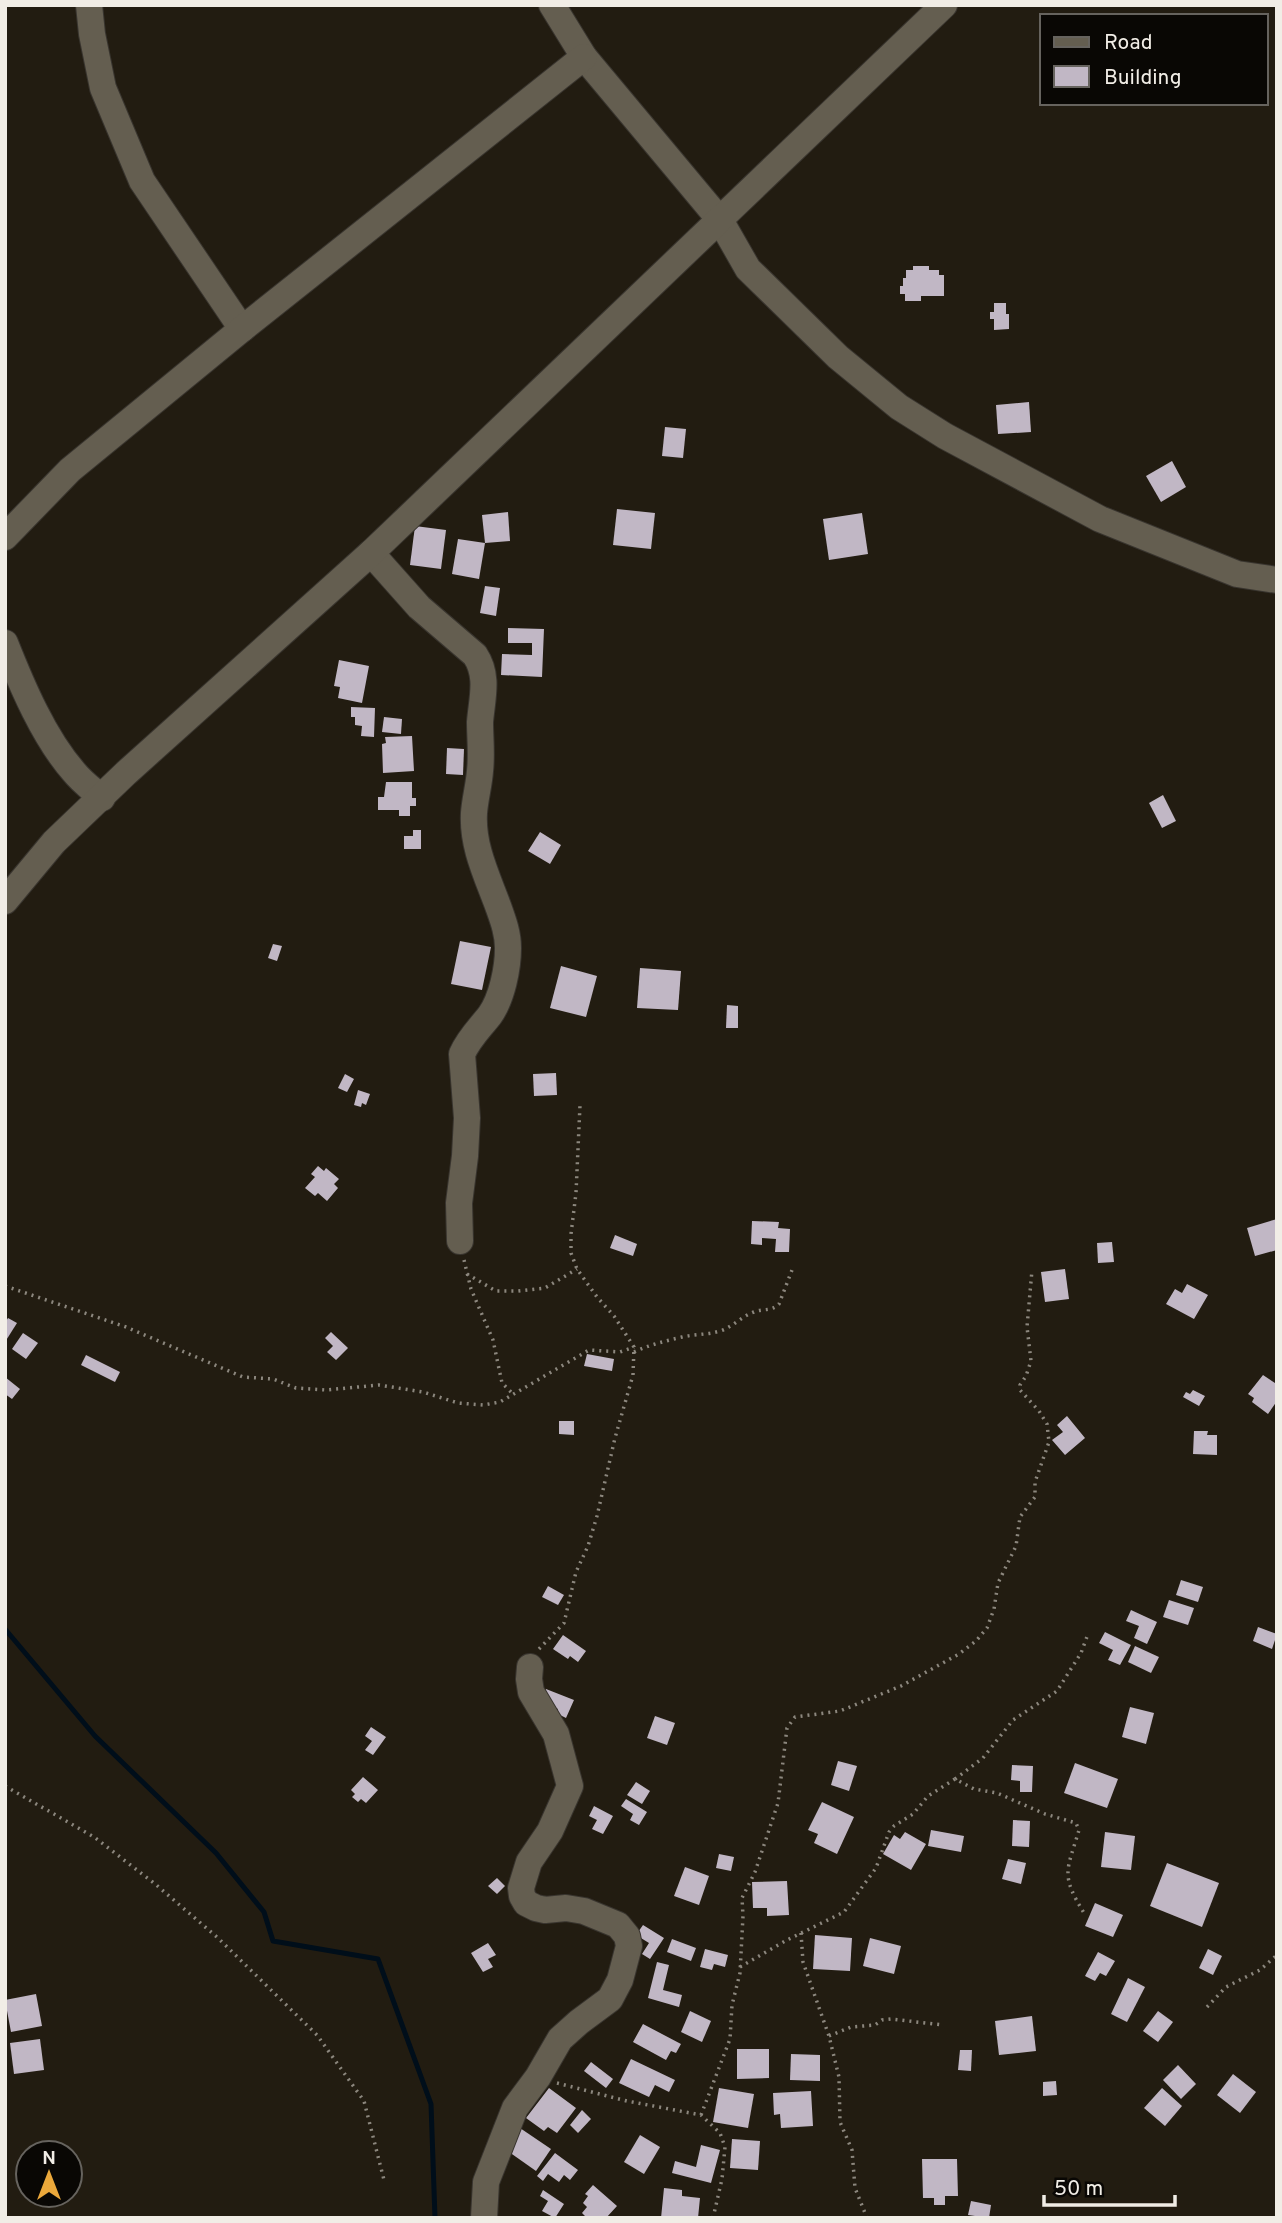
<svg xmlns="http://www.w3.org/2000/svg" width="1282" height="2223" viewBox="0 0 1282 2223" font-family="Overpass,sans-serif">
<rect width="100%" height="100%" fill="#221c11"/>
<g fill="none" stroke-linecap="round" stroke-linejoin="round">
<polyline stroke="#000e1a" stroke-width="5" points="5,1629 95,1736 216,1853 264,1912 273,1941 378,1959 431,2104 435,2218"/>
</g>
<g fill="#c1b7c5">
<polygon points="913,266 929,266 929,270 939,270 939,275 944,275 944,296 921,296 921,301 905,301 905,294 900,294 900,286 903,286 903,278 906,278 906,270 913,270"/>
<polygon points="994,303 1006,303 1006,314 1009,314 1009,329 994,330 994,319 990,319 990,312 994,312"/>
<polygon points="1029,402 1031,432 998,434 996,405"/>
<polygon points="665,427 686,429 683,458 662,456"/>
<polygon points="1172,461 1186,487 1161,502 1146,476"/>
<polygon points="617,509 655,513 651,549 613,545"/>
<polygon points="508,512 510,541 485,543 482,515"/>
<polygon points="862,513 868,554 829,560 823,519"/>
<polygon points="415,526 446,530 441,569 410,565"/>
<polygon points="458,539 485,543 479,579 452,574"/>
<polygon points="485,586 500,588 496,616 480,613"/>
<polygon points="508,628 544,629 542,677 501,675 502,654 532,655 532,643 508,643"/>
<polygon points="339,660 369,666 362,703 338,698 340,687 334,686"/>
<polygon points="351,707 375,708 374,737 361,736 362,726 355,725 355,717 351,717"/>
<polygon points="384,717 402,719 401,734 382,732"/>
<polygon points="412,736 414,771 383,773 382,744 386,743 385,737"/>
<polygon points="447,748 464,749 463,775 446,774"/>
<polygon points="386,782 412,782 412,798 416,798 416,806 410,806 410,816 399,816 399,810 378,810 378,797 384,797"/>
<polygon points="1163,795 1176,821 1162,828 1149,803"/>
<polygon points="413,830 421,830 421,849 404,849 404,836 413,836"/>
<polygon points="540,832 561,845 550,864 528,851"/>
<polygon points="460,941 491,947 482,990 451,984"/>
<polygon points="273,944 282,946 277,961 268,958"/>
<polygon points="561,966 597,976 586,1017 550,1008"/>
<polygon points="640,968 681,971 678,1010 637,1008"/>
<polygon points="727,1005 738,1006 738,1028 726,1028"/>
<polygon points="556,1073 557,1095 534,1096 533,1074"/>
<polygon points="345,1074 354,1079 347,1092 338,1088"/>
<polygon points="358,1090 370,1094 366,1105 362,1103 361,1107 354,1105"/>
<polygon points="318,1166 324,1171 326,1168 339,1179 334,1184 338,1188 327,1201 318,1193 315,1196 305,1188 315,1177 311,1174"/>
<polygon points="1277,1219 1277,1250 1255,1256 1247,1228"/>
<polygon points="752,1221 779,1222 778,1228 790,1229 789,1252 775,1252 776,1239 762,1238 762,1245 751,1244"/>
<polygon points="615,1235 637,1244 633,1256 610,1248"/>
<polygon points="1112,1242 1114,1262 1098,1263 1097,1243"/>
<polygon points="1065,1269 1069,1299 1045,1302 1041,1272"/>
<polygon points="1187,1284 1208,1295 1194,1319 1166,1304 1175,1289 1182,1293"/>
<polygon points="8,1318 17,1323 5,1342 5,1323"/>
<polygon points="331,1332 348,1348 336,1360 327,1352 333,1346 325,1338"/>
<polygon points="23,1333 38,1343 26,1359 12,1349"/>
<polygon points="587,1354 614,1359 612,1371 584,1366"/>
<polygon points="86,1355 120,1372 115,1382 81,1365"/>
<polygon points="1263,1375 1275,1383 1277,1381 1277,1401 1268,1414 1252,1402 1254,1398 1248,1394"/>
<polygon points="5,1377 20,1389 12,1399 5,1394"/>
<polygon points="1193,1390 1205,1396 1199,1406 1183,1397 1186,1392 1190,1394"/>
<polygon points="1067,1416 1085,1438 1065,1455 1052,1440 1063,1432 1057,1425"/>
<polygon points="559,1421 574,1421 574,1435 559,1434"/>
<polygon points="1194,1431 1208,1431 1207,1435 1217,1435 1217,1455 1193,1454"/>
<polygon points="1181,1580 1203,1587 1198,1602 1176,1595"/>
<polygon points="548,1586 564,1595 558,1605 542,1597"/>
<polygon points="1169,1600 1194,1608 1188,1625 1163,1617"/>
<polygon points="1131,1610 1157,1622 1147,1644 1134,1638 1139,1626 1126,1621"/>
<polygon points="1258,1627 1277,1634 1272,1649 1253,1641"/>
<polygon points="1105,1632 1131,1645 1120,1665 1108,1660 1113,1650 1099,1643"/>
<polygon points="563,1635 586,1651 578,1662 570,1656 568,1659 553,1649"/>
<polygon points="1135,1646 1159,1657 1151,1673 1128,1662"/>
<polygon points="546,1689 574,1700 566,1718 556,1713 558,1709 540,1702"/>
<polygon points="1130,1707 1154,1713 1146,1744 1122,1737"/>
<polygon points="655,1716 675,1723 667,1745 647,1738"/>
<polygon points="371,1727 386,1737 373,1755 365,1750 372,1741 365,1736"/>
<polygon points="838,1761 857,1766 849,1791 831,1785"/>
<polygon points="1075,1763 1118,1779 1107,1808 1064,1793"/>
<polygon points="1012,1765 1033,1766 1032,1792 1020,1792 1020,1781 1011,1780"/>
<polygon points="363,1777 378,1790 366,1803 361,1799 358,1802 352,1797 355,1794 351,1790"/>
<polygon points="636,1782 650,1791 642,1804 627,1795"/>
<polygon points="626,1799 647,1812 639,1825 630,1820 633,1814 621,1806"/>
<polygon points="822,1802 854,1817 837,1854 814,1843 818,1834 808,1830"/>
<polygon points="594,1806 613,1816 603,1834 592,1829 597,1820 589,1816"/>
<polygon points="1013,1820 1030,1821 1029,1847 1012,1846"/>
<polygon points="931,1830 964,1836 961,1852 928,1846"/>
<polygon points="905,1832 926,1844 911,1870 883,1854 894,1835 900,1839"/>
<polygon points="1105,1832 1135,1836 1131,1870 1101,1867"/>
<polygon points="719,1854 734,1857 731,1871 716,1868"/>
<polygon points="1008,1859 1026,1863 1021,1884 1002,1879"/>
<polygon points="1167,1863 1219,1883 1202,1927 1150,1906"/>
<polygon points="685,1867 709,1876 699,1905 674,1896"/>
<polygon points="497,1878 505,1886 497,1894 488,1886"/>
<polygon points="787,1881 789,1915 767,1916 767,1908 753,1908 752,1882"/>
<polygon points="1095,1903 1123,1915 1113,1937 1085,1926"/>
<polygon points="643,1925 664,1938 650,1959 642,1954 649,1943 636,1935"/>
<polygon points="815,1935 852,1938 850,1971 813,1969"/>
<polygon points="870,1938 901,1946 894,1974 863,1966"/>
<polygon points="672,1939 696,1948 691,1961 667,1952"/>
<polygon points="488,1943 496,1955 488,1959 493,1967 483,1972 471,1953"/>
<polygon points="705,1949 728,1955 725,1967 714,1964 712,1970 700,1967"/>
<polygon points="1208,1949 1222,1956 1213,1975 1199,1968"/>
<polygon points="1098,1952 1115,1961 1106,1976 1100,1973 1095,1981 1085,1976"/>
<polygon points="657,1962 669,1965 663,1990 682,1995 679,2007 648,1998"/>
<polygon points="1128,1978 1145,1987 1127,2022 1111,2014"/>
<polygon points="36,1994 42,2026 11,2032 5,2000"/>
<polygon points="690,2011 711,2021 702,2042 681,2032"/>
<polygon points="1158,2011 1173,2022 1158,2042 1143,2031"/>
<polygon points="1032,2016 1036,2051 999,2055 995,2021"/>
<polygon points="643,2024 681,2044 676,2053 671,2051 666,2060 633,2042"/>
<polygon points="40,2039 44,2070 14,2074 10,2043"/>
<polygon points="737,2049 769,2049 769,2078 737,2079"/>
<polygon points="960,2050 972,2050 971,2071 958,2070"/>
<polygon points="791,2054 820,2055 820,2081 790,2080"/>
<polygon points="631,2059 675,2080 669,2092 655,2085 649,2097 619,2083"/>
<polygon points="591,2062 613,2079 606,2088 584,2071"/>
<polygon points="1178,2065 1196,2084 1181,2099 1163,2080"/>
<polygon points="1233,2074 1256,2092 1240,2113 1217,2095"/>
<polygon points="1056,2081 1057,2095 1043,2096 1043,2082"/>
<polygon points="549,2088 576,2108 557,2133 548,2127 544,2131 526,2118"/>
<polygon points="719,2088 754,2094 748,2128 713,2122"/>
<polygon points="1162,2088 1182,2106 1165,2126 1144,2108"/>
<polygon points="811,2091 813,2126 781,2128 780,2114 774,2115 773,2093"/>
<polygon points="582,2110 591,2119 578,2133 570,2125"/>
<polygon points="520,2128 551,2149 536,2171 505,2149"/>
<polygon points="640,2135 660,2147 644,2174 624,2162"/>
<polygon points="732,2139 760,2141 758,2170 730,2168"/>
<polygon points="701,2145 720,2150 711,2183 672,2173 675,2161 696,2167"/>
<polygon points="555,2153 578,2170 570,2180 564,2175 559,2182 548,2174 543,2181 537,2176"/>
<polygon points="922,2159 957,2159 958,2196 945,2196 945,2205 934,2205 934,2198 923,2198"/>
<polygon points="593,2185 617,2206 606,2218 587,2218 582,2213 587,2207 583,2203 588,2196 585,2194"/>
<polygon points="664,2188 682,2190 682,2196 700,2198 698,2218 661,2218"/>
<polygon points="543,2190 564,2204 555,2218 542,2211 548,2201 540,2196"/>
<polygon points="971,2201 991,2205 989,2218 968,2215"/>
</g>
<g fill="none" stroke-linecap="round" stroke-linejoin="round">
<g stroke="#39352f" stroke-width="28">
<g id="minor">
<polyline points="89,5 92,34 103,88 142,181 242,329"/>
<polyline points="552,5 584,57 720,220 748,269 838,357 899,407 945,436 1100,519 1237,574 1277,580"/>
<polyline points="5,537 70,470 242,329 584,57"/>
<path d="M371 553 419 607 475 655C489 676 482 698 480 722 480 738 482 754 480 771 479 785 475 799 474 813 472 846 487 876 498 906 503 920 508 933 508 948 508 968 502 998 490 1015 480 1028 469 1038 462 1054L467 1118 465 1156 459 1203 460 1241"/>
<path d="M5 643C22 686 44 738 74 772 82 782 93 790 102 798"/>
<polyline points="5,901 54,842 126,773 371,553 944,5"/>
<polyline points="484,2218 486,2182 515,2108 538,2077 560,2039 579,2022 610,1999 620,1980 629,1946 627,1936 618,1925 584,1911 566,1908 545,1910 536,1908 526,1903 522,1896 521,1888 529,1862 550,1831 570,1786 556,1734 531,1692 529,1679 530,1667"/>
</g>
</g>
<g stroke="#8c877e" stroke-width="3.5" stroke-dasharray="2 5" stroke-linecap="butt">
<polyline points="464,1260 471,1289 493,1340 502,1383 513,1394"/>
<polyline points="467,1274 496,1291 518,1291 545,1288 577,1269"/>
<polyline points="5,1286 126,1327 243,1377 273,1379 296,1388 326,1390 379,1385 423,1392 458,1403 483,1405 500,1402 589,1350 620,1352 634,1347"/>
<path d="M634 1352C649 1345 665 1341 682 1337 695 1334 707 1335 720 1331 733 1327 742 1316 754 1312 763 1308 771 1312 779 1304L792 1270"/>
<polyline points="539,1649 564,1623 576,1572 588,1546 597,1516 615,1438 633,1375 634,1347 614,1316 597,1297 577,1269 571,1253 571,1234 576,1193 580,1105"/>
<polyline points="955,1779 983,1758 1013,1720 1057,1691 1081,1653 1088,1634"/>
<polyline points="5,1786 94,1837 154,1883 218,1938 317,2035 364,2101 384,2180"/>
<polyline points="801,1933 803,1962 829,2036 839,2077 840,2122 852,2150 855,2188 867,2218"/>
<path d="M740 1967 787 1940 844 1912 876 1868 889 1832 894 1826 913 1814 928 1796 955 1779 974 1789 997 1793 1045 1814 1076 1823 1079 1830C1067 1871 1060 1874 1084 1913"/>
<polyline points="1207,2007 1226,1987 1260,1970 1277,1955"/>
<polyline points="829,2036 851,2027 875,2025 882,2020 891,2019 943,2025"/>
<polyline points="557,2083 627,2101 701,2115 720,2133 725,2147 722,2179 713,2218"/>
<polyline points="701,2115 730,2039 732,2005 740,1973 743,1916 742,1898 755,1872 778,1803 787,1728 795,1717 840,1711 901,1686 959,1654 976,1641 987,1628 994,1609 998,1583 1016,1546 1020,1517 1035,1497 1035,1482 1049,1442 1047,1424 1039,1411 1020,1390 1020,1385 1026,1376 1031,1361 1027,1327 1032,1270"/>
</g>
<use href="#minor" stroke="#645e50" stroke-width="26"/>
</g>
<rect width="1282" height="2223" fill="none" stroke="#f1ede6" stroke-width="14"/>
<rect x="1040" y="14" width="228" height="91" fill="#090704" stroke="#66635e" stroke-width="2"/>
<rect x="1054" y="37" width="35" height="10" fill="#645e50" stroke="#66635e" stroke-width="2"/>
<text x="1104" y="49" font-size="21" fill="#f1ede6">Road</text>
<rect x="1054" y="66" width="35" height="21" fill="#c1b7c5" stroke="#66635e" stroke-width="2"/>
<text x="1104" y="84" font-size="21" fill="#f1ede6">Building</text>
<g transform="translate(49 2174)"><circle r="33" fill="#090704" stroke="#66635e" stroke-width="2"/>
<path d="M0-5L12 26L0 18L-12 26Z" fill="#eca93b"/>
<text y="-10" font-size="19" font-weight="bold" text-anchor="middle" fill="#f1ede6">N</text>
</g>
<path d="M1044 2195v10h131v-10" fill="none" stroke="#f1ede6" stroke-width="3.5"/>
<text x="1054" y="2195" font-size="21" fill="#f1ede6" stroke="#090704" stroke-width="5" paint-order="stroke">50 m</text>
</svg>
